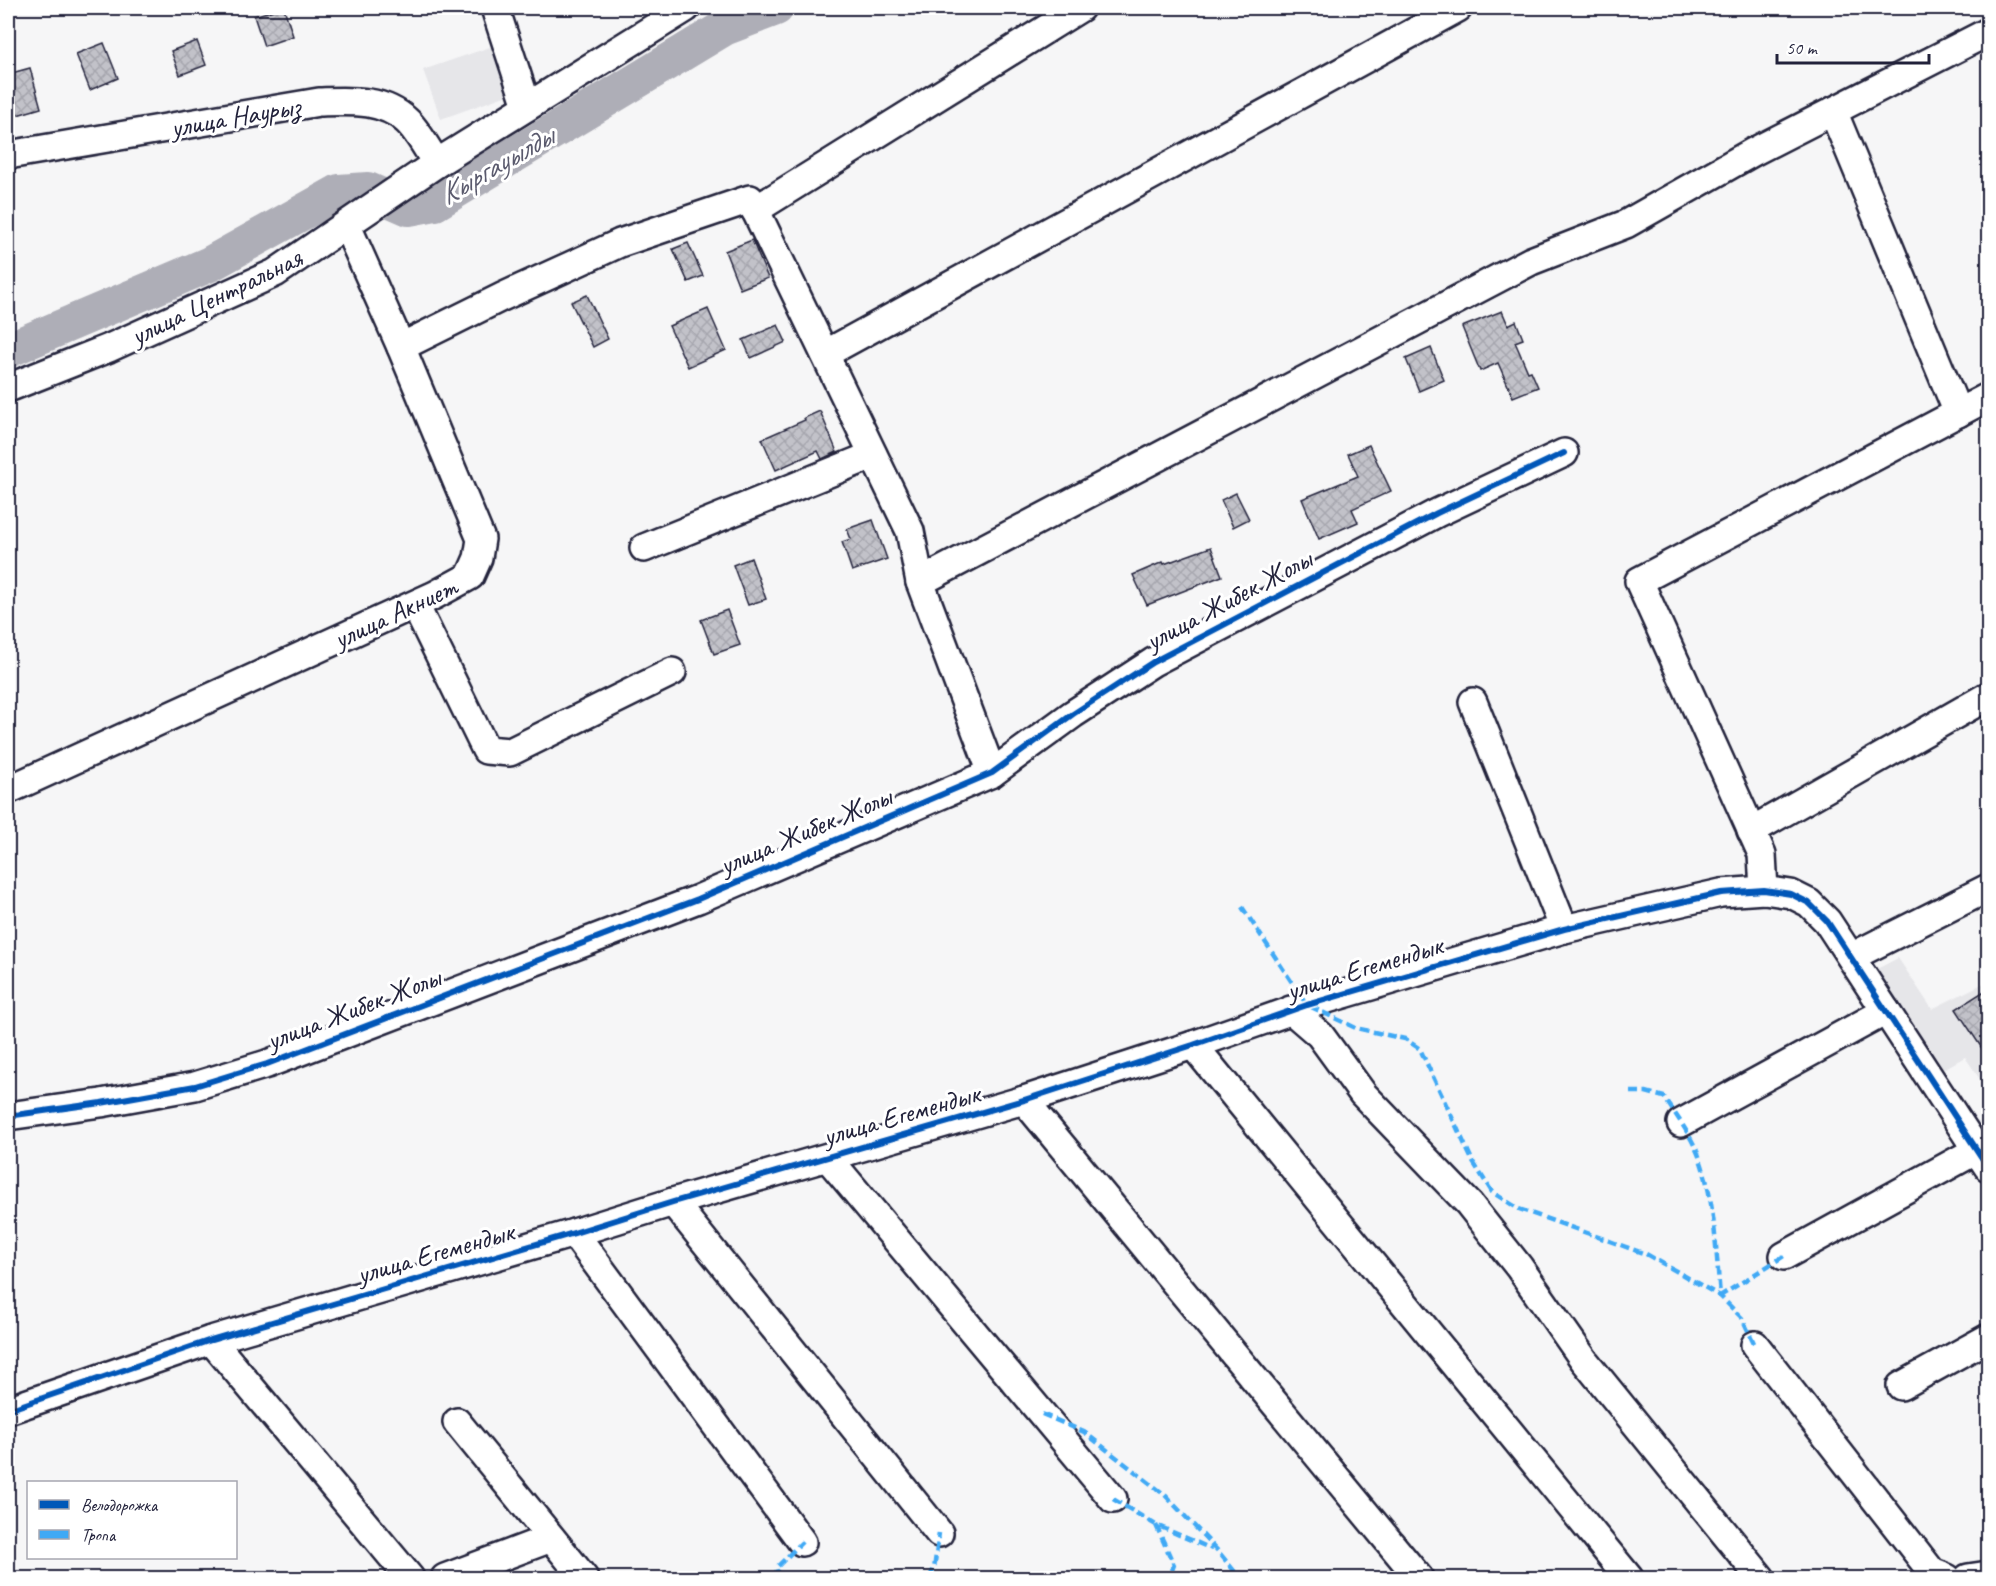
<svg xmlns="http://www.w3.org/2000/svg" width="1996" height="1586" viewBox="0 0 1996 1586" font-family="Caveat,sans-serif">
<defs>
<pattern id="building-cross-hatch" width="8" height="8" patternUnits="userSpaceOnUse" patternTransform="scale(1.5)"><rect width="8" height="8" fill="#c2c2c9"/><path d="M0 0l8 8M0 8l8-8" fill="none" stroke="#a6a6ae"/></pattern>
</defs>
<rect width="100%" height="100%" fill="#f6f6f7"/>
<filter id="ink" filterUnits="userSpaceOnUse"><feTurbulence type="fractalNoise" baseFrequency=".0167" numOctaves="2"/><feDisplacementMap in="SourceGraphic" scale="12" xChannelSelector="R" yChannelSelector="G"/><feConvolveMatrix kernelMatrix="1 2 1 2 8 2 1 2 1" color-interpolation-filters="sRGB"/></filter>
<g filter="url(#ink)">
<g fill="#e6e6e9">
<polygon points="493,46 513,93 441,119 423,70"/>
<polygon points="1898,958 1932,1009 1988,981 1988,1091 1965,1057 1940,1071 1875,970"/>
</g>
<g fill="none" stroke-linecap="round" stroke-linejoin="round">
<polyline stroke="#aeaeb7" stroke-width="36" points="8,350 210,264 339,192 368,190 409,208 435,203 724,28 776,8"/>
</g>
<g fill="url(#building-cross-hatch)" stroke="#22223b" stroke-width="1.5">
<polygon points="280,8 284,8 293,36 264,46 254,16"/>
<polygon points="197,41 206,65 180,75 171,51"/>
<polygon points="104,43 118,78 90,90 76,54"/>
<polygon points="30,68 41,108 17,115 8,83 8,74"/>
<polygon points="752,240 768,278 740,289 725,251"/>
<polygon points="688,243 703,276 688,282 673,249"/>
<polygon points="587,295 608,339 593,347 571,302"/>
<polygon points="708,309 726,350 688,367 669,326"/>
<polygon points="1502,311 1508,325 1516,321 1523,339 1515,342 1528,372 1531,371 1538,387 1513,397 1498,363 1480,371 1462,327"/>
<polygon points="778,325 786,342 751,358 743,340"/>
<polygon points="1431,348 1444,380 1419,391 1406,359"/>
<polygon points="820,411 837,452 822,459 818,451 776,470 762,439 805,420 804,418"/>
<polygon points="1369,445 1391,491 1352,509 1358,522 1319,539 1302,499 1358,476 1348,454"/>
<polygon points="1236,493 1249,519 1233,527 1221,500"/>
<polygon points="873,520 887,559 852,571 842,542 851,539 847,529"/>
<polygon points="1211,547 1222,576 1147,605 1133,575 1163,562 1164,564"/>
<polygon points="751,558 766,599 748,605 733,565"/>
<polygon points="727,610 740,645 714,654 701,620"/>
<polygon points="1989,988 1989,1059 1956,1009"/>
</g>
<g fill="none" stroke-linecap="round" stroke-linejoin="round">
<g stroke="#22223b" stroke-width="32">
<g id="minor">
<polyline points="495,8 527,106"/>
<polyline points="1833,111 1958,413"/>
<path d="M8 155 319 102C349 101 383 98 407 121 418 131 428 151 437 163"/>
<polyline points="755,210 1080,8"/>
<polyline points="401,347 502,297 620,243 750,199 910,531 920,582 992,773"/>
<polyline points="825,354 1458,8"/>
<polyline points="8,388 109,348 275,273 437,163 686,8"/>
<polyline points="644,548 873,455"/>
<polyline points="920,582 1531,261 1626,224 1753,152 1988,32"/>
<polyline points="415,605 486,750 510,752 672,672"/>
<polyline points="1473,702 1564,929"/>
<polyline points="8,790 435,595 470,576 478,558 481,539 401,347 347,226"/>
<polyline points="1751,831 1988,696"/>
<polyline points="1764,890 1762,854 1639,581 1988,397"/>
<polyline points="1851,957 1988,888"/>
<polyline points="1291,1010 1320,1035 1363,1094 1469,1204 1519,1267 1584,1360 1761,1578"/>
<polyline points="1193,1045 1629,1578"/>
<polyline points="1024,1100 1419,1578"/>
<polyline points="8,1116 101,1103 195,1086 267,1064 698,899 992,773 1073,714 1153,662 1437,513 1564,453"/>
<polyline points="1681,1123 1886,1011"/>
<polyline points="828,1158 1113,1499"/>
<polyline points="673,1202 939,1533"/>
<polyline points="574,1233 802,1542"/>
<polyline points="1784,1256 1977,1150"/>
<polyline points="211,1340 410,1578"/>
<polyline points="1755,1345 1932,1572 1947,1578"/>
<polyline points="1901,1386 1988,1338"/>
<polyline points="8,1410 211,1340 574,1233 673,1202 1024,1100 1193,1045 1307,1005 1564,929 1721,893 1764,890 1791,894 1809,903 1827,921 1988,1167"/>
<polyline points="457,1422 584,1578"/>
<polyline points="445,1578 551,1538"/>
<polyline points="1968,1578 1988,1575"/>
</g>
</g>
<use href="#minor" stroke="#fff" stroke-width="27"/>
<g stroke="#3fa9f5" stroke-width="4.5" stroke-dasharray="9 4.5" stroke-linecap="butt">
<polyline points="1242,907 1307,1005 1356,1028 1405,1039 1420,1049 1473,1162 1492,1192 1519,1209 1646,1254 1720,1296 1742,1318 1755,1345"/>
<path d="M1631 1092H1646L1664 1097C1677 1117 1694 1139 1701 1162 1715 1204 1716 1251 1720 1296L1784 1256"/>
<polyline points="1042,1414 1084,1432 1165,1495 1217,1550 1240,1578"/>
<polyline points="1113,1499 1156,1525 1212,1549"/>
<polyline points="1156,1525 1174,1565 1169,1578"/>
<polyline points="779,1578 776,1568 802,1542"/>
<polyline points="929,1578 934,1569 939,1533"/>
</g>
<g stroke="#fff" stroke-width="10">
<g id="cycleway">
<polyline points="8,1116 101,1103 195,1086 267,1064 698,899 992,773 1073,714 1153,662 1437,513 1564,453"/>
<polyline points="8,1410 211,1340 574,1233 673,1202 1024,1100 1193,1045 1307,1005 1564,929 1721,893 1764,890 1791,894 1809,903 1827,921 1988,1167"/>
</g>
</g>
<use href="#cycleway" stroke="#0057b8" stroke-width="6"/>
</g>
</g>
<g text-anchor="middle" stroke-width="6" stroke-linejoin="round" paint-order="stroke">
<g font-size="28" fill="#22223b" stroke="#fff">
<text transform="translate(235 116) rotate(-10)" y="10">улица Наурыз</text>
<text transform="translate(216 296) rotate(-26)" y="10">улица Центральная</text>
<text transform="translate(1228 599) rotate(-28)" y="10">улица Жибек Жолы</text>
<text transform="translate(395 612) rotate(-25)" y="10">улица Акниет</text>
<text transform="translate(805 830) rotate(-23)" y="10">улица Жибек Жолы</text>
<text transform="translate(1364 967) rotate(-17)" y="10">улица Егемендык</text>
<text transform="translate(353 1008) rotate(-21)" y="10">улица Жибек Жолы</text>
<text transform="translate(901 1114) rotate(-16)" y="10">улица Егемендык</text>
<text transform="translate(435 1252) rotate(-16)" y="10">улица Егемендык</text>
</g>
<g font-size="30" font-style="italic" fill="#5a5a6d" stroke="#fff">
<text transform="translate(496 165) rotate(-30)" y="10">Кыргауылды</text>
</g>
</g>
<rect width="1996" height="1586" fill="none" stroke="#fff" stroke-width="30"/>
<rect x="15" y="15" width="1966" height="1556" fill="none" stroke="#22223b" stroke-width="2" filter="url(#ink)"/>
<rect x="27" y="1481" width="210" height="78" fill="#ffffff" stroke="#a7a7b1" stroke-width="1.5"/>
<rect x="39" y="1500" width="30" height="9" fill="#0057b8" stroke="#a7a7b1" stroke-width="1.5"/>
<text x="81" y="1511" font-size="18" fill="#22223b">Велодорожка</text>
<rect x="39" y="1530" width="30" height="9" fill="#3fa9f5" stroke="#a7a7b1" stroke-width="1.5"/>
<text x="81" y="1541" font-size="18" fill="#22223b">Тропа</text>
<path d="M1777 54v9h152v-9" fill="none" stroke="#22223b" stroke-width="3"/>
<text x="1786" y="54" font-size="18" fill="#22223b" stroke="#ffffff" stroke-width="4.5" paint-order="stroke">50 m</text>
</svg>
